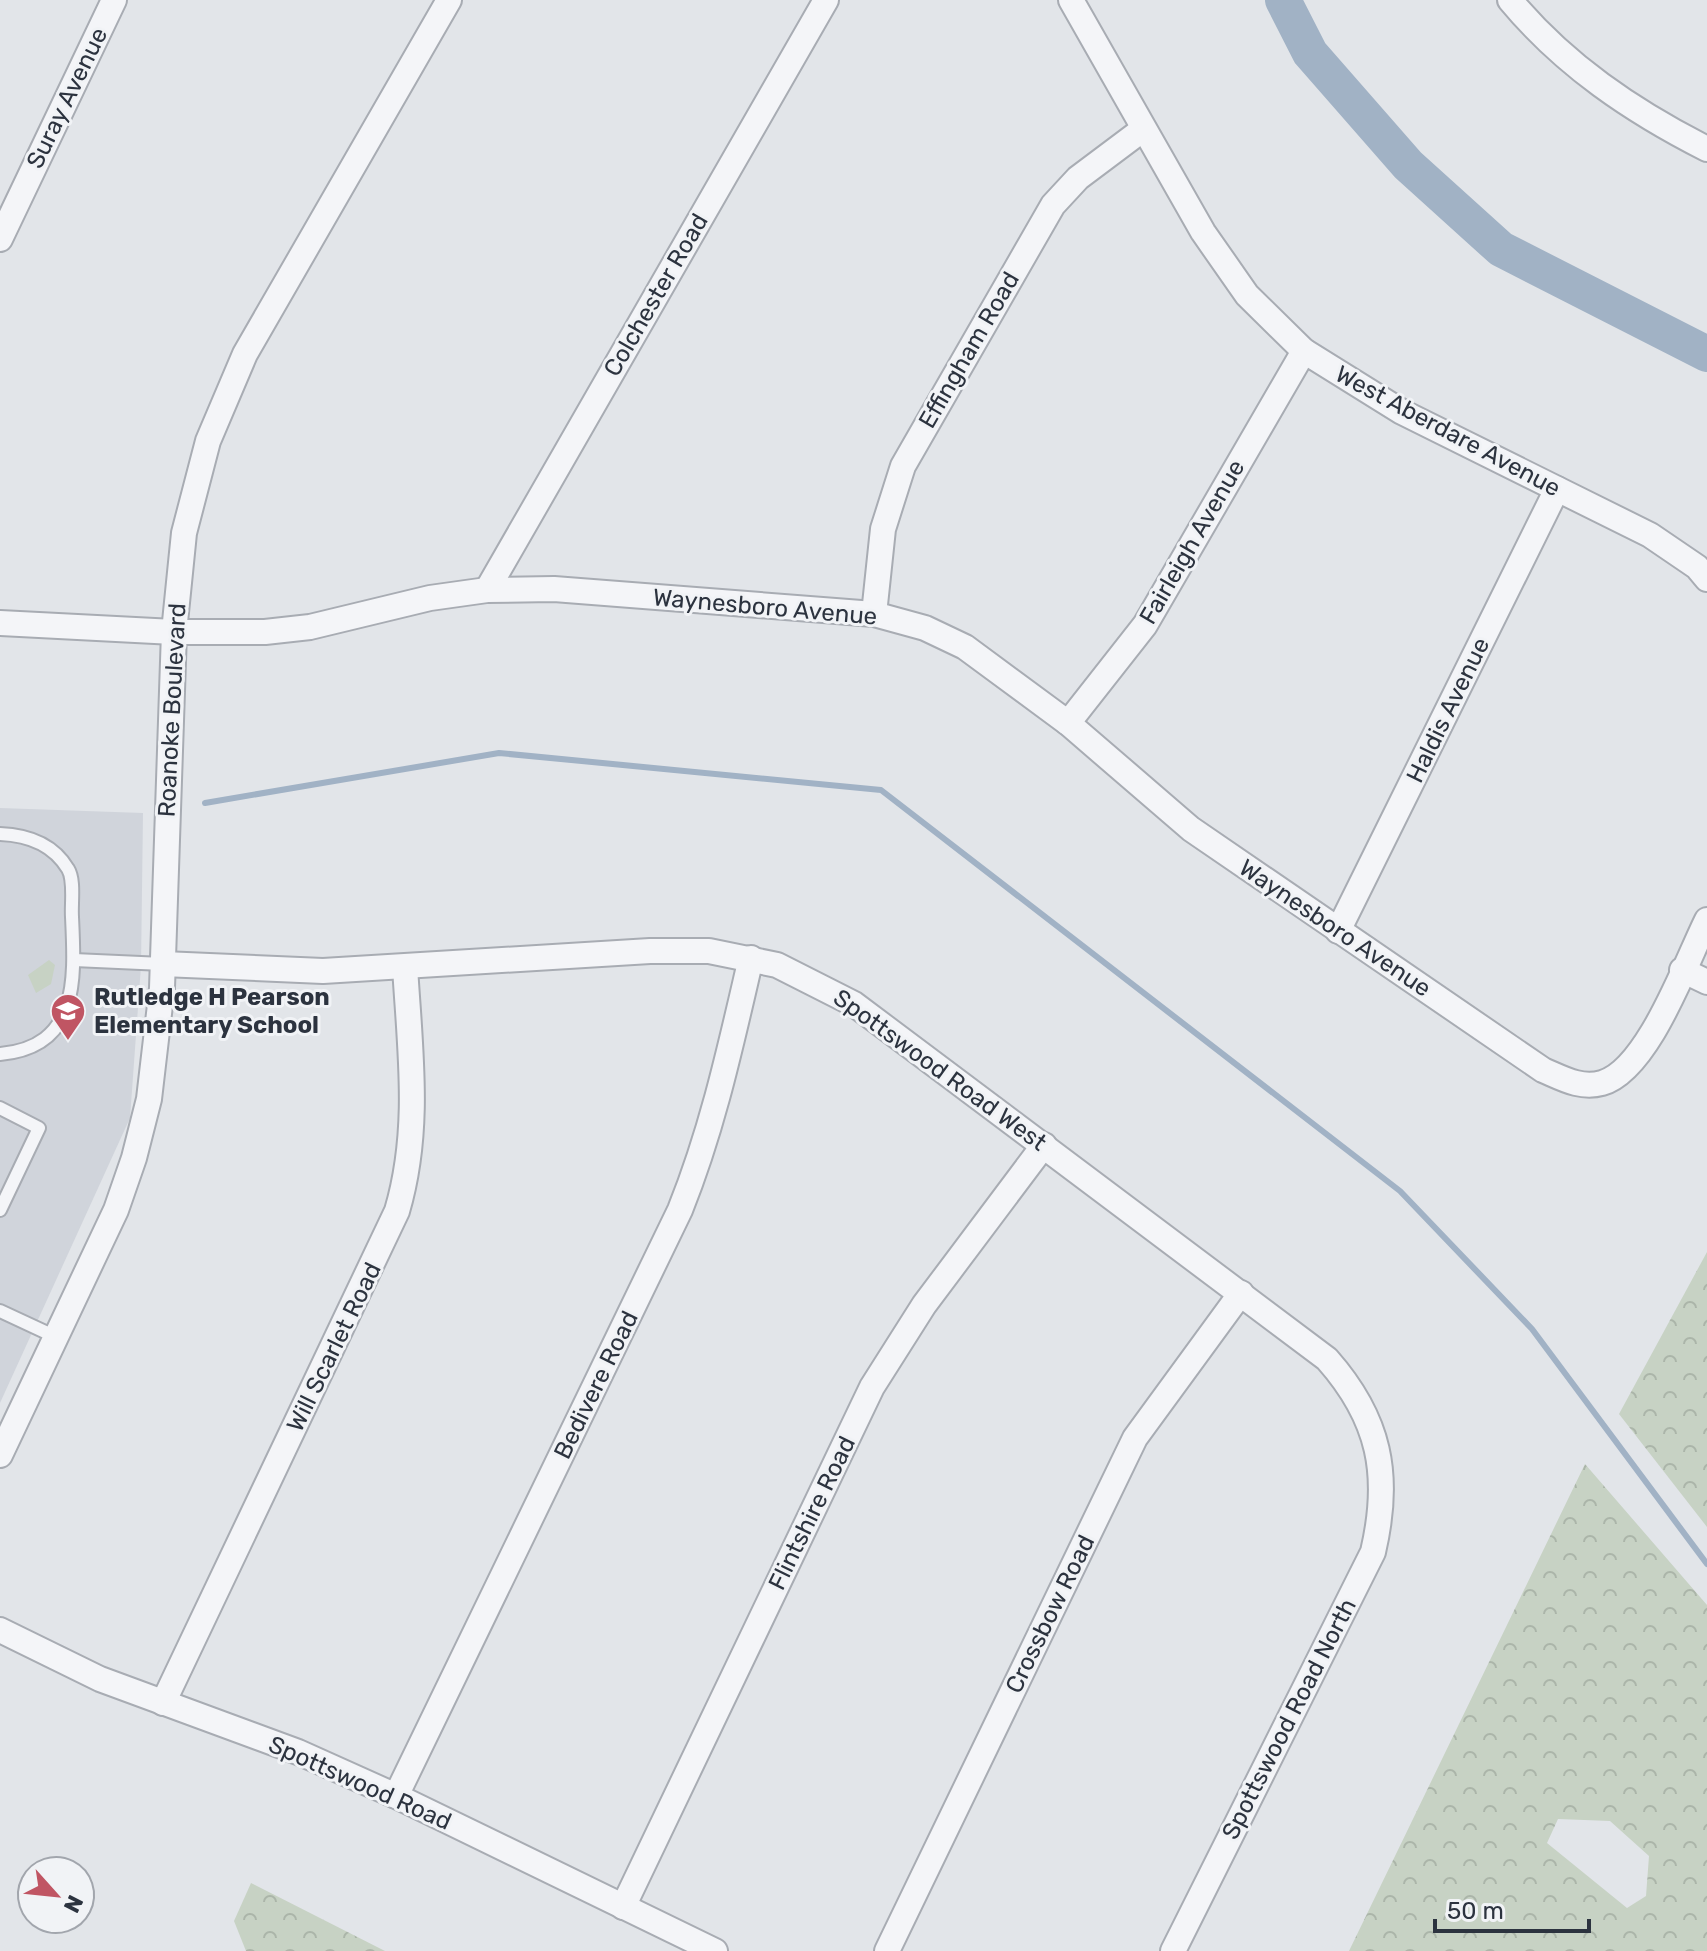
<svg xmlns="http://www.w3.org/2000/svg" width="1707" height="1951" viewBox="0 0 1707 1951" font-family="Rubik,sans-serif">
<defs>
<pattern id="forest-crowns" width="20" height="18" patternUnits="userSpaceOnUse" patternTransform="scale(2)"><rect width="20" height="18" fill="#c7d2c4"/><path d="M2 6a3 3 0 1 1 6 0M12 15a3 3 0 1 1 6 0" fill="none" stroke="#abb5a9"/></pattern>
</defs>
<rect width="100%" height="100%" fill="#e2e5e9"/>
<polygon fill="#d0d4db" points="0,808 143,813 141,966 130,1118 0,1403"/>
<g fill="url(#forest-crowns)" fill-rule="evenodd">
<polygon points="1707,1252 1707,1527 1619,1414"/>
<path d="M1585 1464 1707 1605V1951H1349ZM1558 1819 1610 1821 1649 1856 1646 1896 1627 1908 1547 1843Z"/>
<polygon points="251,1883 385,1951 246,1951 234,1921"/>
</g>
<polygon fill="#c7d2c4" points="49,960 55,965 51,984 36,993 28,975"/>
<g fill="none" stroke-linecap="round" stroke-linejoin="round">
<polyline stroke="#a1b2c5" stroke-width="6" points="205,803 499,753 881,790 1400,1191 1532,1329 1707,1564"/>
<polyline stroke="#a1b2c5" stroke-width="36" points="1283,0 1310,53 1408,165 1501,249 1707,354"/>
<g stroke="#a8acb3" stroke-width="16">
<g id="service">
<path d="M0 834C27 835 53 844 68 869 75 880 71 904 72 917 75 980 79 1047 0 1054"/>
<polyline points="74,960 163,964"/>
<polyline points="0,1108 39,1128 0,1210"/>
<polyline points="0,1311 56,1337"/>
</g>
</g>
<g stroke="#a8acb3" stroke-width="28">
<g id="minor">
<polyline points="1071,0 1203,232 1247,295 1304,351 1402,412 1650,535 1697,567 1707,579"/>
<path d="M1510 0C1564 65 1632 111 1707 149"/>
<polyline points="0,239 114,0"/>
<polyline points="487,590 826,0"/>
<polyline points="874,614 883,529 903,466 1053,205 1078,178 1142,130"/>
<path d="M0 623 174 632H265L310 627 430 598 487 590 554 589 874 614 925 628 965 647 1068 723 1191 829 1543 1070C1562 1078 1580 1089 1602 1083 1648 1070 1686 962 1707 920"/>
<polyline points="1068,723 1145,625 1304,351"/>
<polyline points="1338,931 1557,489"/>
<path d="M163 964 323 971 650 951H709L777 965 854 1004 1327 1359C1380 1419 1391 1475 1373 1552L1173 1951"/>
<polyline points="1682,970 1707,982"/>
<polyline points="0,1455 116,1210 134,1158 149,1099 162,988 174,632 184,533 208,441 245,354 449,0"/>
<polyline points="0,1630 100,1679 298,1752 396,1796 715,1951"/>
<path d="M163 1703 397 1211C421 1130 410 1050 405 967"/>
<path d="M396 1796 680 1210C713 1128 731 1044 751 958"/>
<polyline points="623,1907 872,1387 924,1305 1044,1145"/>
<polyline points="887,1951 1135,1438 1241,1293"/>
</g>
</g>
<use href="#service" stroke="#f4f5f8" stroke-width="12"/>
<use href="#minor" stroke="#f4f5f8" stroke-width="24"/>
</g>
<defs>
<g id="school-pin" transform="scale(1.8)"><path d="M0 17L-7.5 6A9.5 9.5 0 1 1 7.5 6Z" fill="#c05563" stroke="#f1f3f6"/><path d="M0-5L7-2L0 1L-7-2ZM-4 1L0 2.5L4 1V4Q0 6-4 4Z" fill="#fff"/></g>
</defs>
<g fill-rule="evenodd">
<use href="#school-pin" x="68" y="1011"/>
</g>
<g text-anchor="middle" stroke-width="6" stroke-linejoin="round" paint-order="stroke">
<g font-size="24" fill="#2c333f" stroke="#f1f3f6">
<text transform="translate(67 98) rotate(-64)" y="8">Suray Avenue</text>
<text transform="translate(656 295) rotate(-60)" y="8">Colchester Road</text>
<text transform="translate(969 350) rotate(-60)" y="8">Effingham Road</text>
<text transform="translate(1448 431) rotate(28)" y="8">West Aberdare Avenue</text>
<text transform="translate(1192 542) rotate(-60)" y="8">Fairleigh Avenue</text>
<text transform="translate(765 607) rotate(5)" y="8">Waynesboro Avenue</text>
<text transform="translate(172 710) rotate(-87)" y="8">Roanoke Boulevard</text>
<text transform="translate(1448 710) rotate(-64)" y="8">Haldis Avenue</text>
<text transform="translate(1335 928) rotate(34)" y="8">Waynesboro Avenue</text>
<text transform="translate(940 1070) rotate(36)" y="8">Spottswood Road West</text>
<text transform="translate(334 1347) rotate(-64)" y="8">Will Scarlet Road</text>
<text transform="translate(596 1385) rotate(-64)" y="8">Bedivere Road</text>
<text transform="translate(812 1513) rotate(-64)" y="8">Flintshire Road</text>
<text transform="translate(1050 1614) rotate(-64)" y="8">Crossbow Road</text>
<text transform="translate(1289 1719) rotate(-63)" y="8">Spottswood Road North</text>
<text transform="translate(360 1783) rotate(24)" y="8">Spottswood Road</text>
</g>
<g font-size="24" font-weight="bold" fill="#2c333f" stroke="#f1f3f6" text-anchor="start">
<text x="94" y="1005">Rutledge H Pearson<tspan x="94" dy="28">Elementary School</tspan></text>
</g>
</g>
<g transform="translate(56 1895) rotate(117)"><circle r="38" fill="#f1f3f6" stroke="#a2a6ad" stroke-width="2"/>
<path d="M0-6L14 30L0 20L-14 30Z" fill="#c05563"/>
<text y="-12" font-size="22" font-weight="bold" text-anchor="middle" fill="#2c333f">N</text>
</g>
<path d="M1435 1919v12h154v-12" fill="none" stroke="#2c333f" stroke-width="4"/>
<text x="1447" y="1919" font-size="24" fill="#2c333f" stroke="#f1f3f6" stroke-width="6" paint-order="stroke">50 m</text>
</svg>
